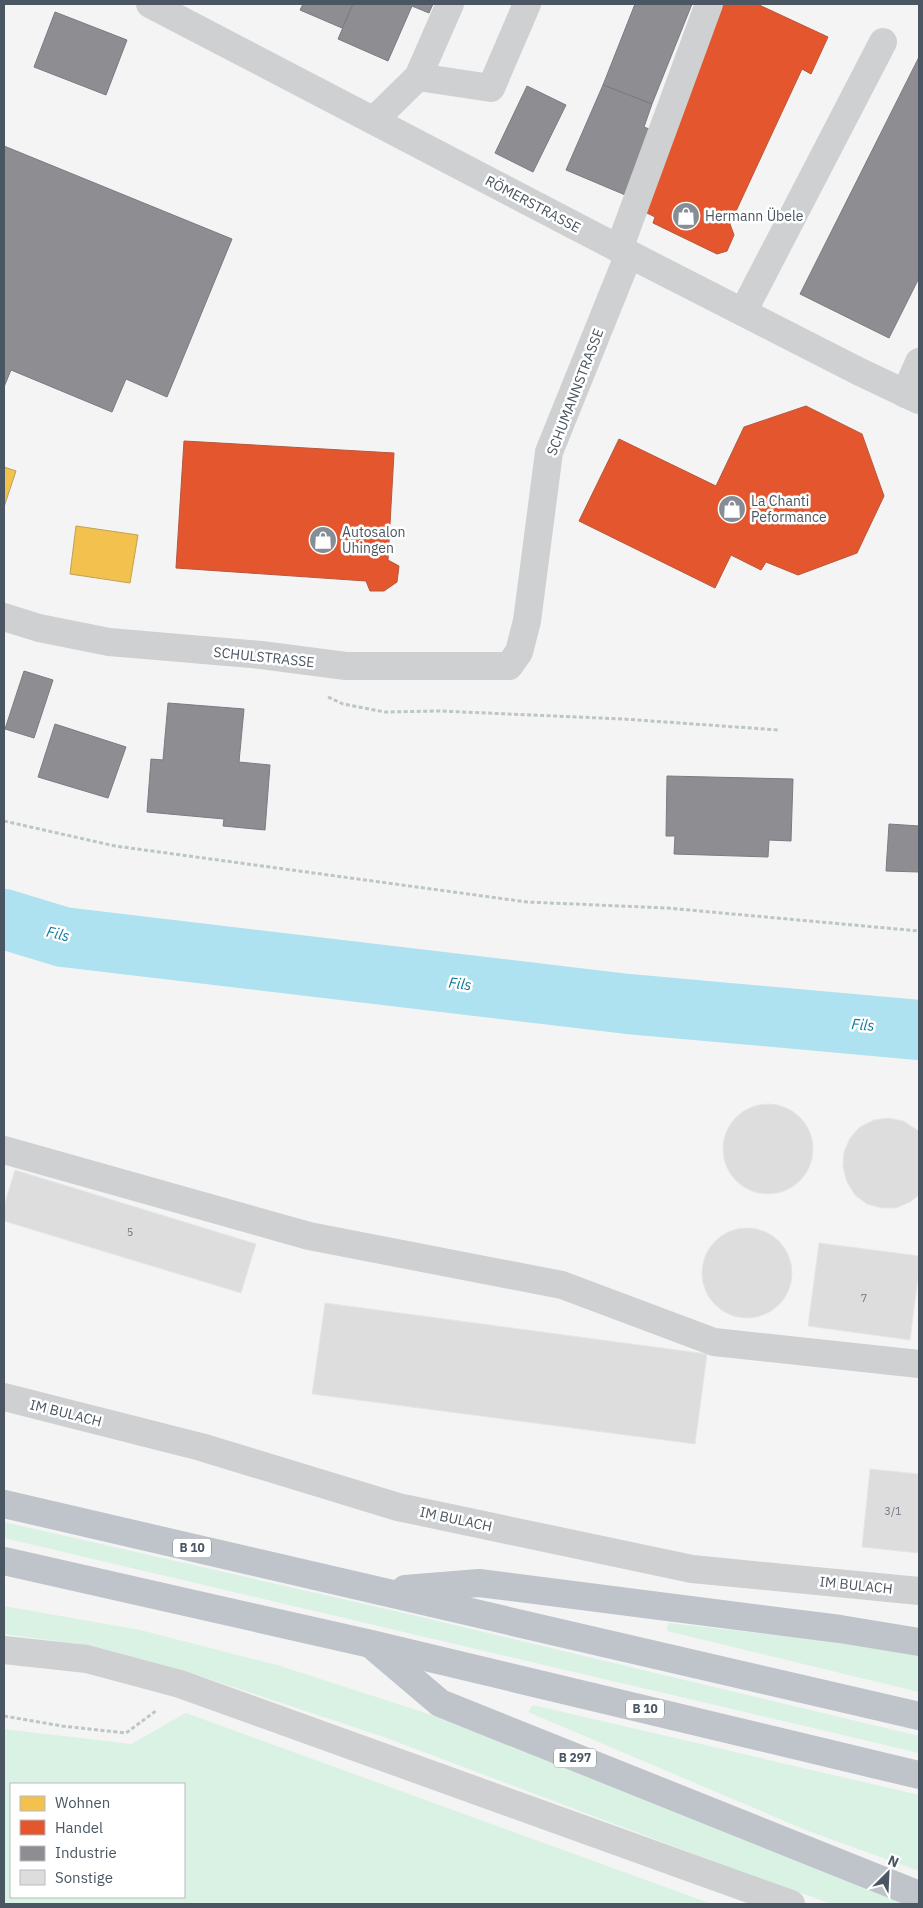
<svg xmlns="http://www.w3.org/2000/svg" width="923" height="1908" viewBox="0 0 923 1908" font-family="'IBM Plex Sans',sans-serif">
<rect width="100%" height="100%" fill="#f4f4f4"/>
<g fill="#d9f2e3" fill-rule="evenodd">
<polygon points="4,1522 404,1613 919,1736 919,1753 4,1538"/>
<polygon points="4,1606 140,1630 277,1665 432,1715 781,1854 916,1904 832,1904 723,1865 384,1737 182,1670 93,1646 4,1634"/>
<polygon points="668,1623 919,1651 919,1692 667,1631"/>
<polygon points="533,1705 919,1795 919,1871 808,1831 528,1712"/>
<path d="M186 1713 712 1904H4V1729L131 1744ZM11 1784H184V1897H11Z"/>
</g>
<g fill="#f2c14e" stroke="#c0a154">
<polygon points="4,467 16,471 4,507"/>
<polygon points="76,526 138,535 130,583 70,574"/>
</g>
<g fill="#e4572e" stroke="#b6573d">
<polygon points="723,4 757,4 828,37 811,74 802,69 730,224 734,235 727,251 717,254 653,223 655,217 645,212"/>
<polygon points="806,406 862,434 884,496 857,553 798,575 766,562 761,570 731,555 715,588 579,521 619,439 716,486 744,427"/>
<polygon points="184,441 394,453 388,560 399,566 397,582 384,591 370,591 366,581 176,568"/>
</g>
<g fill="#8d8d92" stroke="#797c83">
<polygon points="303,4 353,4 342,28 300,10"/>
<polygon points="353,4 433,4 429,13 412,6 388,61 338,39"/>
<polygon points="635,4 692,4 652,104 603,85"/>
<polygon points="55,12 127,40 106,95 34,67"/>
<polygon points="919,57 919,278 889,338 800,294"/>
<polygon points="603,85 652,104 644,127 657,132 630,197 566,170"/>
<polygon points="527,86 566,105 533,172 495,153"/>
<polygon points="4,146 232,239 167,397 126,379 112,412 11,370 4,387"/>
<polygon points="24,671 53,680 34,738 5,729"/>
<polygon points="168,703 244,709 239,762 270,765 265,830 223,826 224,819 147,812 151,759 163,760"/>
<polygon points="55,724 126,747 108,798 38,777"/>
<polygon points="667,776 793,779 791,841 769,840 768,857 674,854 675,836 666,836"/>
<polygon points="889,824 919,826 919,872 886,871"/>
</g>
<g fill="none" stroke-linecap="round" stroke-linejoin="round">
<polyline stroke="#aee2f0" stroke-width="60" points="4,919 63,937 628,1004 919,1030"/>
</g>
<g fill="#ddddde" stroke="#e5e6e7">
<circle cx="768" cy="1149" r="45"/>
<polygon points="888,1118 903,1121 919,1131 919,1195 910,1202 896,1208 882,1208 867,1204 855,1195 847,1182 843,1167 844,1152 850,1138 860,1127 874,1120"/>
<polygon points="15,1170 256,1244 241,1293 4,1221 4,1206"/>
<circle cx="747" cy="1273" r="45"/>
<polygon points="819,1243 919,1256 919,1270 910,1340 808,1326"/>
<polygon points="325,1303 707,1354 695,1444 312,1394"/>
<polygon points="870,1469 919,1474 919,1553 862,1547"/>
</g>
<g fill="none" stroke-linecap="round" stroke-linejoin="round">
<g stroke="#bcc7c4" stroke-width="3" stroke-dasharray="4 2.5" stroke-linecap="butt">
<polyline points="328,697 343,704 385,712 440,711 623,719 779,730"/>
<polyline points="4,821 115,846 527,902 667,908 919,931"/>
<polyline points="4,1716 62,1726 126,1733 157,1710"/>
</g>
<g stroke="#ced0d2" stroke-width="28">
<polyline points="150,4 629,254 858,371 919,400"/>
<polyline points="418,77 491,88 527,4"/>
<polyline points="374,120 418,77 450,4"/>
<polyline points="619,249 709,4"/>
<polyline points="743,312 883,42"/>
<polyline points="905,394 919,362"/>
<polyline points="4,617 39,628 109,642 261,655 346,666 509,666 519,652 527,621 549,452 629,254"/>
<polyline points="4,1150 309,1236 562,1285 714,1342 919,1364"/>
<polyline points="4,1397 201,1447 398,1507 692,1569 919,1591"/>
<polyline points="4,1650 87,1659 180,1684 791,1904"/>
</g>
<g stroke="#bec4c9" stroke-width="28">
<polyline points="4,1504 919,1716"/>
<polyline points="4,1561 371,1644 919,1775"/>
<polyline points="405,1589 479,1583 840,1629 919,1642"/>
<polyline points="374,1647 440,1703 919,1895"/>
</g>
</g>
<defs>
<g id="shop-disc" transform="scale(1.4375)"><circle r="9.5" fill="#868d94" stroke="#fff"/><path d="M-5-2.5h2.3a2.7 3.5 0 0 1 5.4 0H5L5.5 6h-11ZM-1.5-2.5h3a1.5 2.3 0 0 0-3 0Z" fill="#fff"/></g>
</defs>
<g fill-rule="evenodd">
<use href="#shop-disc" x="686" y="216"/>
<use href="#shop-disc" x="732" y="509"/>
<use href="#shop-disc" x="323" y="540"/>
</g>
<g text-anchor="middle" stroke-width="5" stroke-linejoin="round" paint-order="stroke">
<g font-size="11" fill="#707881">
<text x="130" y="1236">5</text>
<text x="864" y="1302">7</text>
<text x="893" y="1515">3/1</text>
</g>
<g fill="#fff" stroke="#808990" stroke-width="1">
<rect x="173" y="1538.5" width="38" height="19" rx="4"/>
<rect x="626" y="1699.5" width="38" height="19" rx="4"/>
<rect x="554" y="1748.5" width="42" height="19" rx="4"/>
</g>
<g font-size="12" font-weight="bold" fill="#4a5661">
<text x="192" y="1552">B 10</text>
<text x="645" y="1713">B 10</text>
<text x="575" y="1762">B 297</text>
</g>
<g font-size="14" fill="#4a5661" stroke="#fff">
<text transform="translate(533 204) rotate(28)" y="5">RÖMERSTRASSE</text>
<text transform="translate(575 392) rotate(-69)" y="5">SCHUMANNSTRASSE</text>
<text transform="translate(264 657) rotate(6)" y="5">SCHULSTRASSE</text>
<text transform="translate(66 1413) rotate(14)" y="5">IM BULACH</text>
<text transform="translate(456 1519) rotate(12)" y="5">IM BULACH</text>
<text transform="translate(856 1585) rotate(6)" y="5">IM BULACH</text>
</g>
<g font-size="14" fill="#4a5661" stroke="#fff" text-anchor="start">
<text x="705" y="221">Hermann Übele</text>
<text x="751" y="506">La Chanti<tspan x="751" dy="16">Peformance</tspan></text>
<text x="342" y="537">Autosalon<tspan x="342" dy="16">Uhingen</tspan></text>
</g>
<g font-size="15" font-style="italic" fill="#0c7c9b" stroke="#fff">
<text transform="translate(58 934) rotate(13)" y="5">Fils</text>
<text transform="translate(460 984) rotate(7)" y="5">Fils</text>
<text transform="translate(863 1025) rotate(5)" y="5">Fils</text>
</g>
</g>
<rect width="923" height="1908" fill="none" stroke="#4a5661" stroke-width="10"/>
<rect x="10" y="1783" width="175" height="115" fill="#ffffff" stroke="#b7bbc0"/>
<rect x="20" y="1796" width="25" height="15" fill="#f2c14e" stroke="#b7bbc0"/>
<text x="55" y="1808" font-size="15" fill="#4a5661">Wohnen</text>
<rect x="20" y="1820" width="25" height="15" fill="#e4572e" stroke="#b7bbc0"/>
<text x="55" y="1833" font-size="15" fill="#4a5661">Handel</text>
<rect x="20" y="1846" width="25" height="15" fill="#8d8d92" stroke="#b7bbc0"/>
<text x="55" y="1858" font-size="15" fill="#4a5661">Industrie</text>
<rect x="20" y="1870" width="25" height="15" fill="#ddddde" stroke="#b7bbc0"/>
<text x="55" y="1883" font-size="15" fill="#4a5661">Sonstige</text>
<g transform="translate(888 1873) rotate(24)" stroke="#ffffff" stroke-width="4" paint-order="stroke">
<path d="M0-4L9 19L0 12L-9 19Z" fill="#4a5661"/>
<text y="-8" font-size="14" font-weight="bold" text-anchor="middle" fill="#4a5661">N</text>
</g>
</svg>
